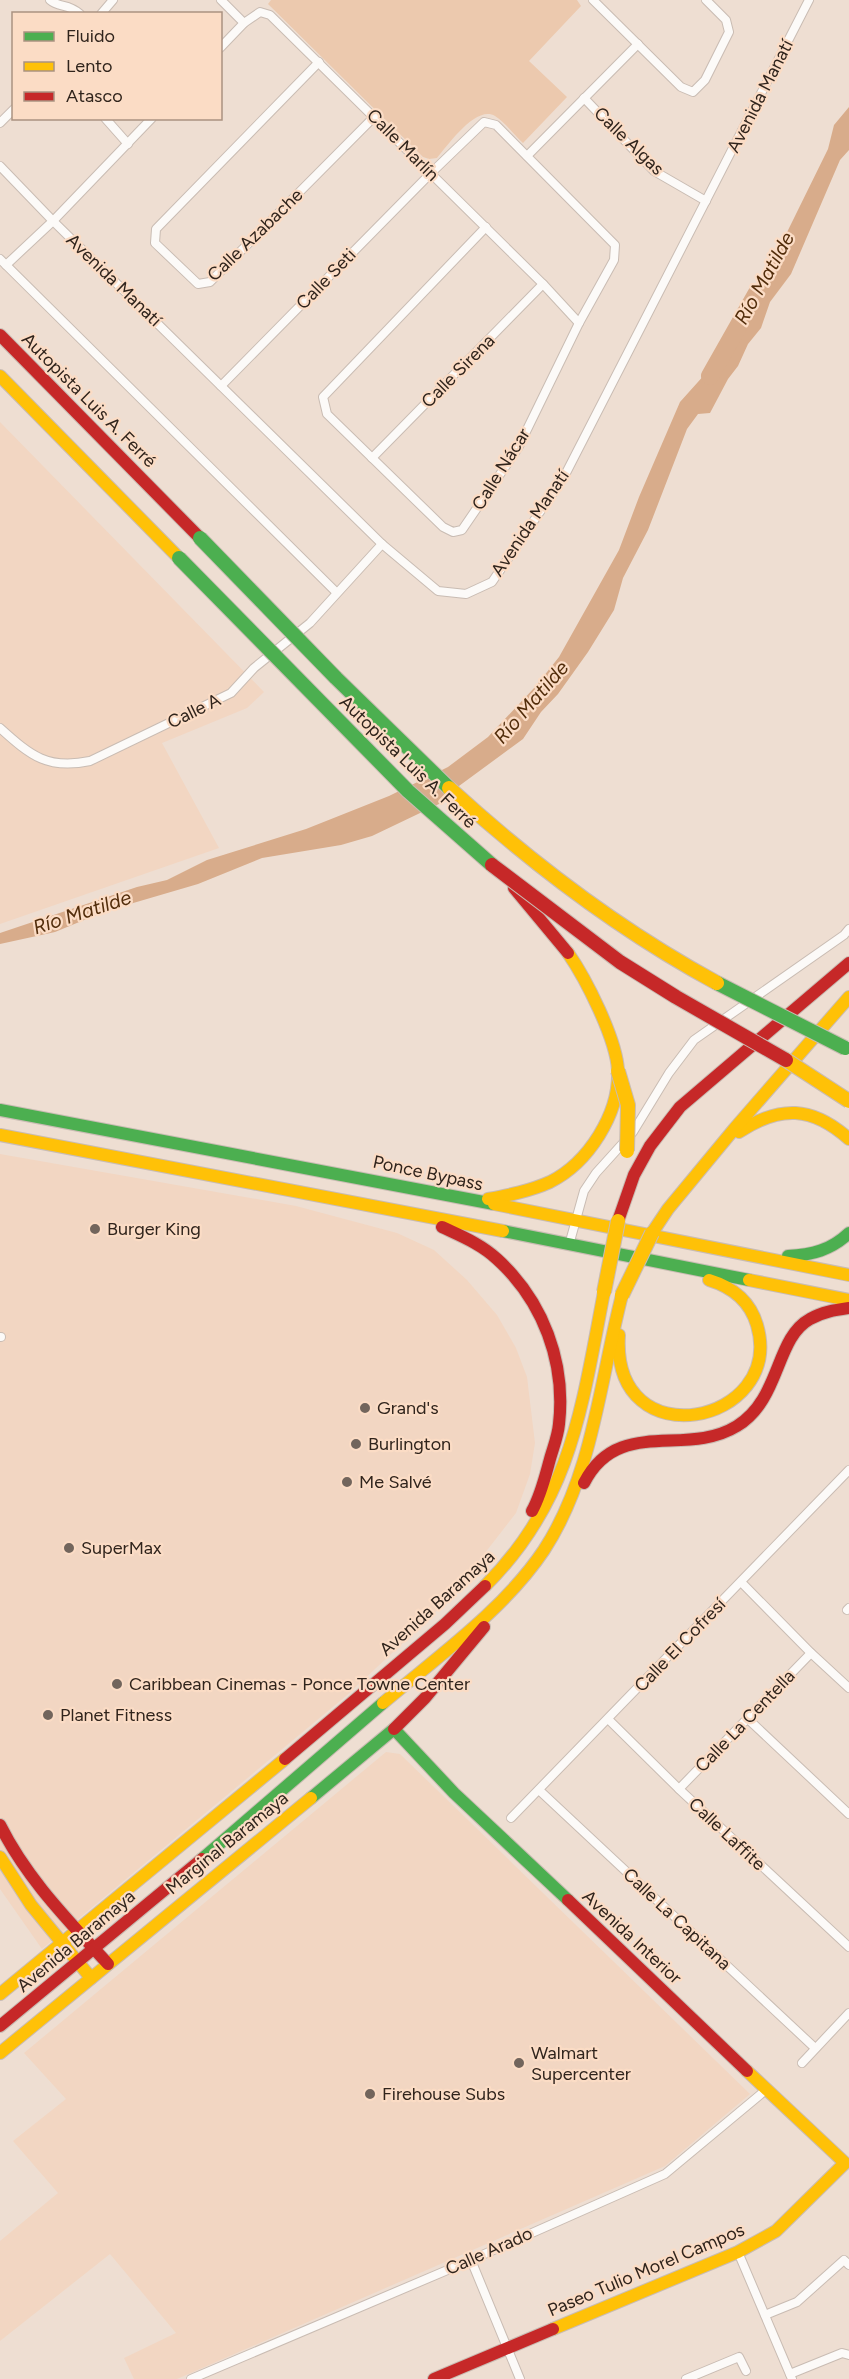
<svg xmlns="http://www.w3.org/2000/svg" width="849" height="2379" viewBox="0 0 849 2379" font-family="Figtree,sans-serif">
<rect width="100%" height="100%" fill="#eeded2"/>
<g fill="#f2d6c2">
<polygon points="0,422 264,692 247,708 162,743 219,848 0,924"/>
<polygon points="0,1154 296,1206 397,1233 434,1250 467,1280 497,1315 516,1348 527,1377 535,1443 530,1474 516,1513 464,1580 433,1615 346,1696 42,1949 0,1889"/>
<polygon points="386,1752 400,1754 750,2094 665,2166 177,2379 134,2379 124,2358 176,2333 110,2254 0,2341 0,2241 58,2193 13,2141 66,2099 24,2053"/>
</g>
<path fill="#ecc9ae" d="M271 0H577L581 6 529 61 567 97 523 143C514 135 505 122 495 116 476 105 448 145 437 158L429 159 423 157 268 4Z"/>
<polygon fill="#d8ac8b" points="849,107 849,150 840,160 791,274 770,302 761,328 748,344 738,366 728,379 710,413 698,414 687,429 648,530 623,578 614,610 588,652 558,694 541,712 523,739 459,786 441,803 372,836 341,845 262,858 198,884 106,911 55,932 0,944 0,933 137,887 167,880 207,860 306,829 389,796 448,767 488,737 535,687 559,657 619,550 639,497 680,402 732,344 828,149 834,125"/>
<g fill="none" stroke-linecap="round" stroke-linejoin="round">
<polyline stroke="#d8ac8b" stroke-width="18" points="710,376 757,293"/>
<g stroke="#c9bcb3" stroke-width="10">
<g id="street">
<path d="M50 0C59 8 68 3 80 14"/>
<polyline points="221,0 244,23"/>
<polyline points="593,0 681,87 693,92 705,80 729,32 726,20 706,0"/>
<polyline points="101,14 113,0"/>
<polyline points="220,48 244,23 260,12 270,15 543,284 579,323"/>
<polyline points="319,62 156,229 155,243 198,284 210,282 374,117"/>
<polyline points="584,98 654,171 706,201"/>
<polyline points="105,118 128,144"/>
<polyline points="0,123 14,109"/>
<polyline points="527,156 638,44"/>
<polyline points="0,166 53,221 382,544 438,591 466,594 492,582 565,475 809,0"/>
<polyline points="0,259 336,592"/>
<polyline points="6,265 53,221 152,118"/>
<polyline points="221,386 431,173 484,122 496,125 615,245 614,260 579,323 518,448 462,530 453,532 443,527 327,414 323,397 486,227"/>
<polyline points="372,458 543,284"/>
<path d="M0 728C31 756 48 770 90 761L231 693 254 668 310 623 382 544"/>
<polyline points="569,1245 584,1191 596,1173 633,1132 669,1073 694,1040 844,935 849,929"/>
<polyline points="0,1337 1,1337"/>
<polyline points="741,1582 811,1653 849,1688"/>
<polyline points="847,1610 849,1608"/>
<polyline points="608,1719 679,1789 849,1947"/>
<polyline points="748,1719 849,1814"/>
<polyline points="679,1789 811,1653"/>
<polyline points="539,1790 815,2048"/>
<polyline points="511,1818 849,1470"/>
<polyline points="802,2063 849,2013"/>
<polyline points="738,2252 792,2379"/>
<polyline points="471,2260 520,2379"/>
<polyline points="765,2315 797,2302 844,2260 849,2265"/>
<polyline points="790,2374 842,2353 849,2355"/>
<polyline points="191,2379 471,2260 665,2174 767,2089"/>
<polyline points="686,2379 739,2357 746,2371"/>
</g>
</g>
<g stroke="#c9bcb3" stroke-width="14">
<g id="fast">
<polyline points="0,1110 494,1204"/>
<polyline points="503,1231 749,1280"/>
<path d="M788 1256C812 1255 831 1250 849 1233"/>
<polyline points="311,1798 394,1729 454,1793 568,1900"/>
<polyline points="202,1859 383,1703"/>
</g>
</g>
<g stroke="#c9bcb3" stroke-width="14">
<g id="slow">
<polyline points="0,376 179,558"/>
<path d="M739 1132C780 1105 812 1106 849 1139"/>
<polyline points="0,1135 503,1231"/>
<path d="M488 1199C509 1195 530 1191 550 1182 588 1163 620 1114 618 1070 616 1038 586 979 568 953"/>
<polyline points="494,1204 849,1275"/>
<polyline points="652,1233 668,1209 735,1128 849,997"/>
<polyline points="749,1280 849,1300"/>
<path d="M619 1335C611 1461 786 1424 757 1325 750 1301 732 1287 709 1280"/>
<path d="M485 1586C572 1500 582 1405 604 1292"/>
<path d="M383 1703C437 1657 504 1610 544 1550 593 1475 600 1380 622 1295"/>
<polyline points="0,1857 31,1905 91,1978"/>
<polyline points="0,1994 285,1759"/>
<polyline points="0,2053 311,1798"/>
<polyline points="553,2329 738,2252 776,2231 845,2163 747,2071"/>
</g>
</g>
<g stroke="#c9bcb3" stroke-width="14">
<g id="jam">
<polyline points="0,335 200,538"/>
<polyline points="514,888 568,953"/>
<polyline points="618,1221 634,1175 650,1146 680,1107 849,963"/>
<path d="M442 1227C461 1236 481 1244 497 1259 543 1301 566 1362 559 1424 558 1436 553 1448 550 1459 545 1477 541 1495 532 1511"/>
<path d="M584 1483C618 1416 685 1458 737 1426 781 1399 775 1338 810 1319 822 1312 835 1310 849 1308"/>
<polyline points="394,1729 425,1698 484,1627"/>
<polyline points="285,1759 445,1624 485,1586"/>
<path d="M0 1825C27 1879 68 1920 108 1964"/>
<polyline points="568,1900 747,2071"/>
<polyline points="0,2026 202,1859"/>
<polyline points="434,2379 553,2329"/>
</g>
</g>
<use href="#street" stroke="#fcfaf8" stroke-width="8"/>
<use href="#fast" stroke="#4caf50" stroke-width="12"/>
<use href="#slow" stroke="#ffc107" stroke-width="12"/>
<use href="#jam" stroke="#c62828" stroke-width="12"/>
<g stroke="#c9bcb3" stroke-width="16" stroke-linecap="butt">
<g id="fast-bridge">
<polyline points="200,538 336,678 449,788"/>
<polyline points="179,558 408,791 492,865"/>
<polyline points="717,983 845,1048"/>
</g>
</g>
<g stroke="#c9bcb3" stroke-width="16" stroke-linecap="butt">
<g id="slow-bridge">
<path d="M449 788C531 863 619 930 717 983"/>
<polyline points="786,1060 849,1101"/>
<polyline points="618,1071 628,1105 627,1151"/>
<polyline points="604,1292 618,1221"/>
<polyline points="622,1295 652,1233"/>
</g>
</g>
<g stroke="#c9bcb3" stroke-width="16" stroke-linecap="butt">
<polyline id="jam-bridge" points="492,865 620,962 676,997 786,1060"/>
</g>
<use href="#fast-bridge" stroke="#4caf50" stroke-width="14"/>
<use href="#slow-bridge" stroke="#ffc107" stroke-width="14"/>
<use href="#jam-bridge" stroke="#c62828" stroke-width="14"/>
</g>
<g fill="#72655c" stroke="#fbdcc5" stroke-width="2">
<circle cx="95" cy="1229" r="6"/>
<circle cx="365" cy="1408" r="6"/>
<circle cx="356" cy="1444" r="6"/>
<circle cx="347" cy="1482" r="6"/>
<circle cx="69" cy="1548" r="6"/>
<circle cx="117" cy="1684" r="6"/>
<circle cx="48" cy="1715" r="6"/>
<circle cx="519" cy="2063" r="6"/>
<circle cx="370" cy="2094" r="6"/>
</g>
<g text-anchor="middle" stroke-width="4.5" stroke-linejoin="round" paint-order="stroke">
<g font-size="18" fill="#30241c" stroke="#fbdcc5">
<text transform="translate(760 96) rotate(-63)" y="6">Avenida Manatí</text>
<text transform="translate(629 141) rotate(44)" y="6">Calle Algas</text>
<text transform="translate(403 145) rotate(45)" y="6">Calle Marlín</text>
<text transform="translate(255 235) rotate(-44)" y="6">Calle Azabache</text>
<text transform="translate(326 279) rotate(-46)" y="6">Calle Seti</text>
<text transform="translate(114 280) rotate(44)" y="6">Avenida Manatí</text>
<text transform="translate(458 371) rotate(-45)" y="6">Calle Sirena</text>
<text transform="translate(89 400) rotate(45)" y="6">Autopista Luis A. Ferré</text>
<text transform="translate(501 469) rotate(-58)" y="6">Calle Nácar</text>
<text transform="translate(530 523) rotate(-56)" y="6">Avenida Manatí</text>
<text transform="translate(194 711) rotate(-26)" y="6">Calle A</text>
<text transform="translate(408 762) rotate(44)" y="6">Autopista Luis A. Ferré</text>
<text transform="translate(428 1173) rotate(12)" y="6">Ponce Bypass</text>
<text transform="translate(437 1603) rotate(-42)" y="6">Avenida Baramaya</text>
<text transform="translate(680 1645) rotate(-46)" y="6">Calle El Cofresí</text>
<text transform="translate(745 1721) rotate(-46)" y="6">Calle La Centella</text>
<text transform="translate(727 1834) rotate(43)" y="6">Calle Laffite</text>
<text transform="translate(227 1843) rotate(-39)" y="6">Marginal Baramaya</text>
<text transform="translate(677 1919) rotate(43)" y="6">Calle La Capitana</text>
<text transform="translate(632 1937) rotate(43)" y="6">Avenida Interior</text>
<text transform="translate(76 1941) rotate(-40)" y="6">Avenida Baramaya</text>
<text transform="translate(489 2251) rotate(-24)" y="6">Calle Arado</text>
<text transform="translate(646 2270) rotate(-23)" y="6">Paseo Tulio Morel Campos</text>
</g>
<g font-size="18" fill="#30241c" stroke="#fbdcc5" text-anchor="start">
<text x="107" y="1235">Burger King</text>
<text x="377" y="1414">Grand's</text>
<text x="368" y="1450">Burlington</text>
<text x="359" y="1488">Me Salvé</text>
<text x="81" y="1554">SuperMax</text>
<text x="129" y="1690">Caribbean Cinemas - Ponce Towne Center</text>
<text x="60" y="1721">Planet Fitness</text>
<text x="531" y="2059">Walmart<tspan x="531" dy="21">Supercenter</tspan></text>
<text x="382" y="2100">Firehouse Subs</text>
</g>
<g font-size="20" font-style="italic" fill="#522d0b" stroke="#fbdcc5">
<text transform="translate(764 278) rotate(-61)" y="7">Río Matilde</text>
<text transform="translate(531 702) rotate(-49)" y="7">Río Matilde</text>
<text transform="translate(82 912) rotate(-18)" y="7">Río Matilde</text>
</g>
</g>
<rect x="12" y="12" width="210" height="108" fill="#fbdcc5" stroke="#aa9281" stroke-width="1.5"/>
<rect x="24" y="32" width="30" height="9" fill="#4caf50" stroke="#aa9281" stroke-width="1.5"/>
<text x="66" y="42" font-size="18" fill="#30241c">Fluido</text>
<rect x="24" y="62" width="30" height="9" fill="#ffc107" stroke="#aa9281" stroke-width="1.5"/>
<text x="66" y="72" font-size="18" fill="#30241c">Lento</text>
<rect x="24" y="92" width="30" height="9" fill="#c62828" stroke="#aa9281" stroke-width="1.5"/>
<text x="66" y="102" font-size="18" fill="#30241c">Atasco</text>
</svg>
